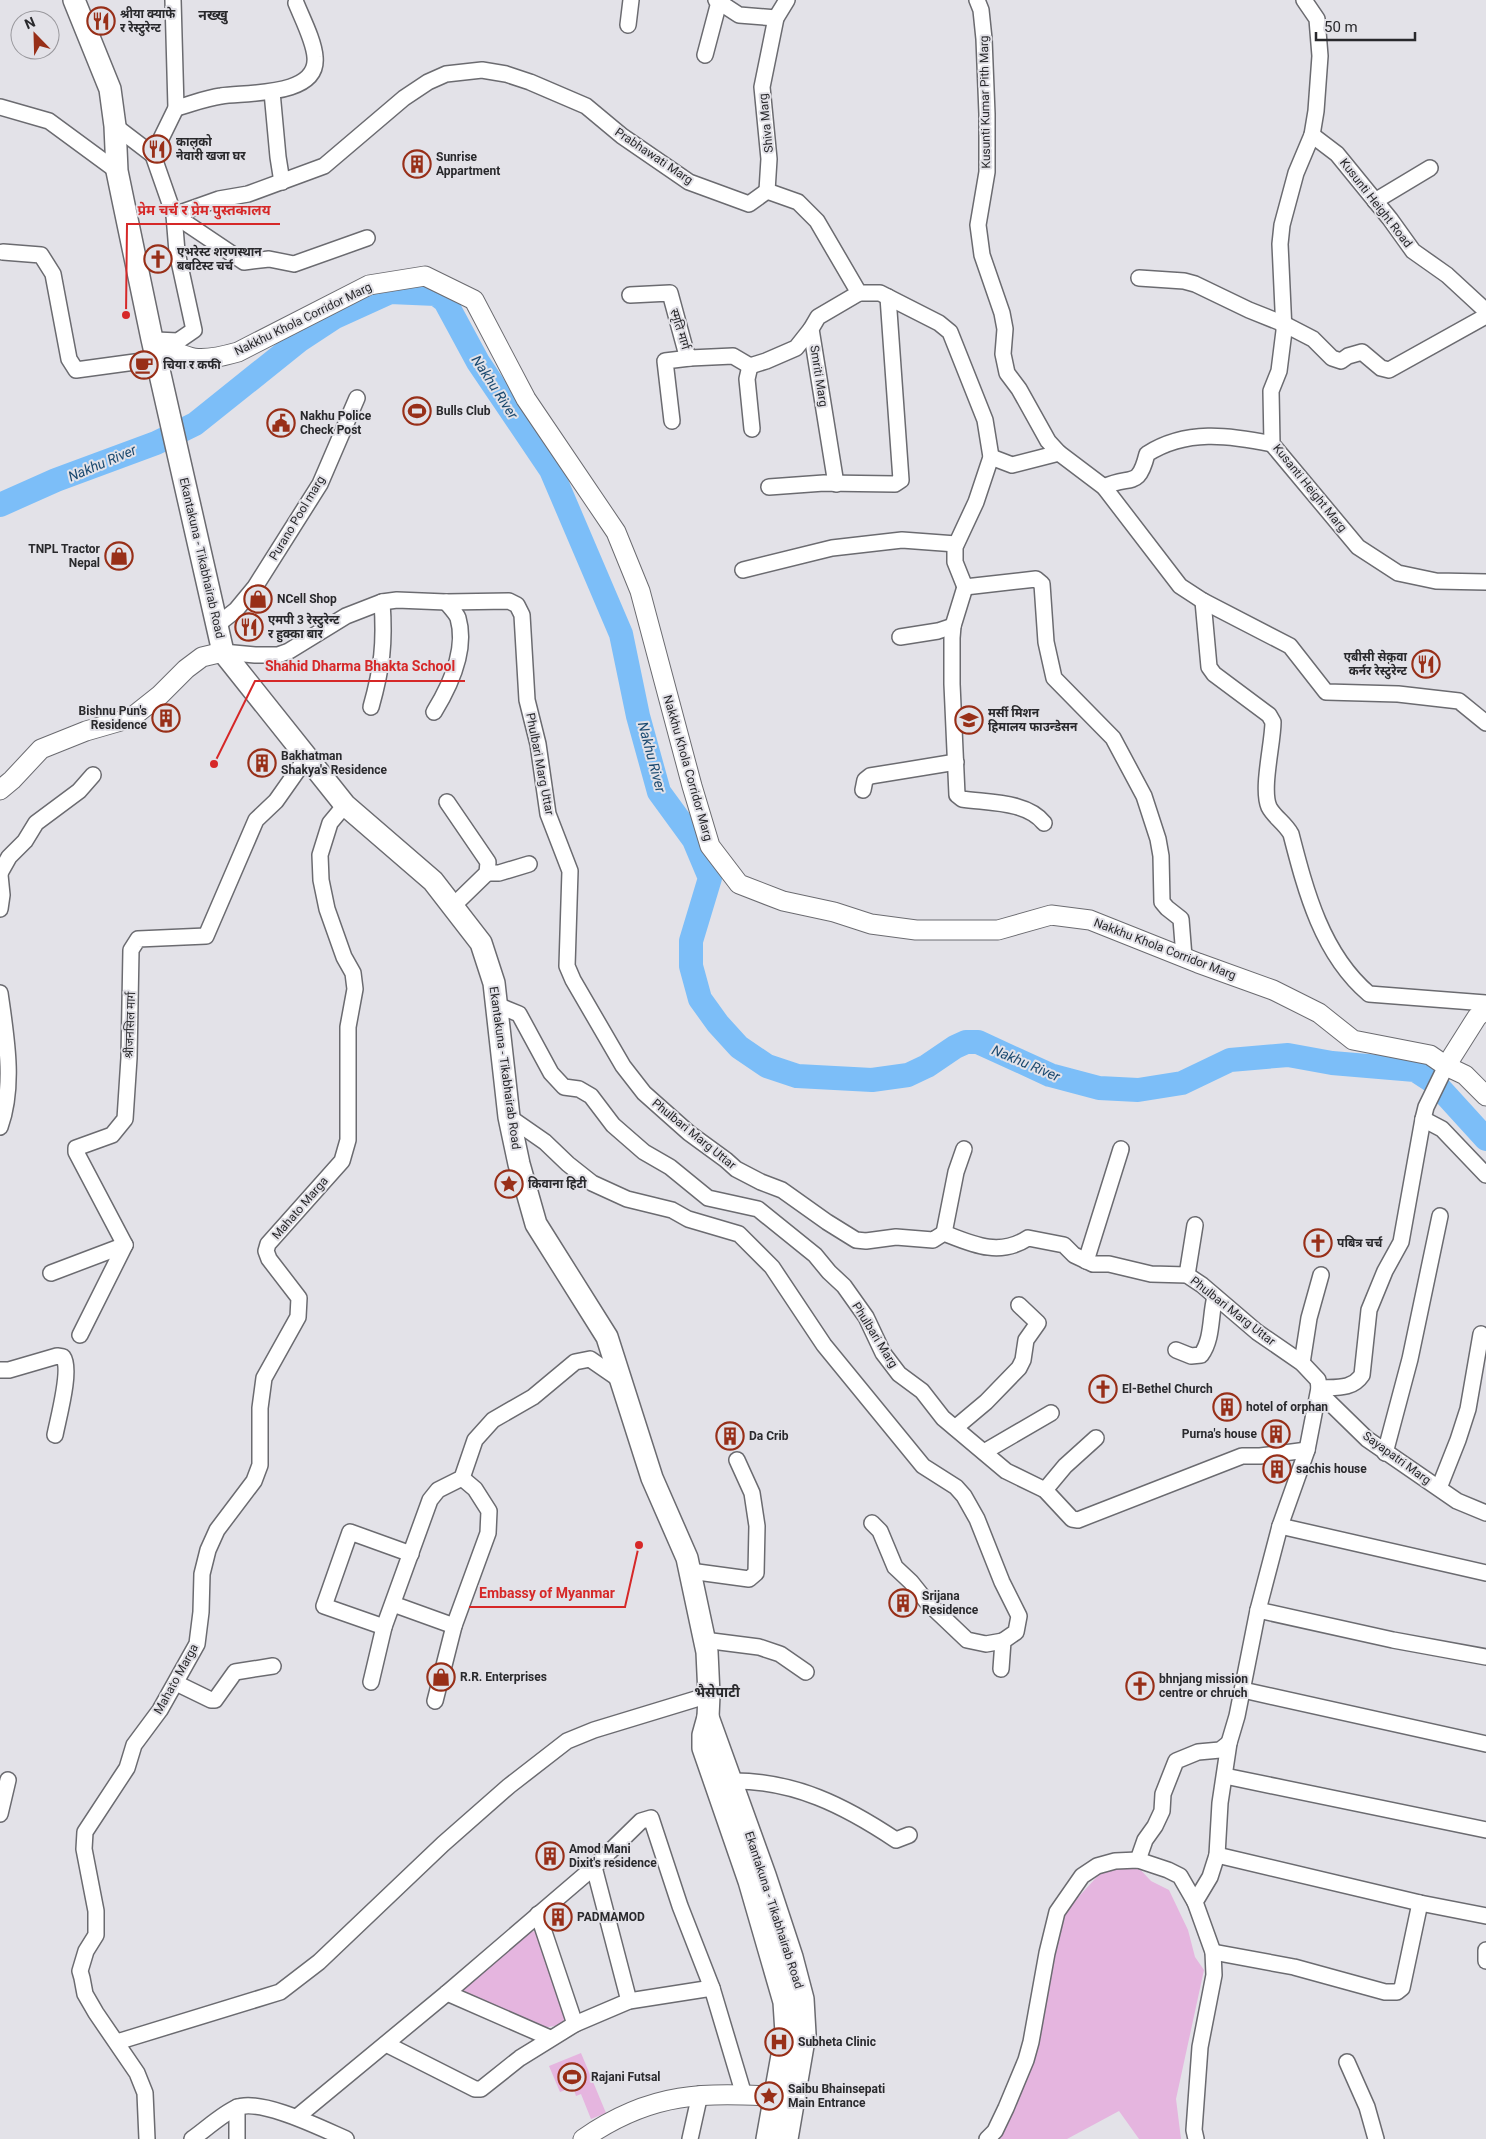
<svg xmlns="http://www.w3.org/2000/svg" width="1486" height="2139" viewBox="0 0 1486 2139" font-family="Roboto,'Noto Sans Devanagari',sans-serif">
<rect width="100%" height="100%" fill="#e3e2e8"/>
<g fill="#e5b5df">
<polygon points="1135,1864 1151,1881 1169,1890 1188,1930 1195,1957 1204,1970 1176,2099 1181,2139 1139,2139 1119,2111 1067,2139 999,2139 1062,1915 1104,1869"/>
<polygon points="536,1931 566,2016 561,2025 541,2028 463,1994 462,1988 530,1932"/>
<polygon points="581,2053 606,2113 591,2119 581,2094 576,2096 573,2087 560,2092 549,2066"/>
</g>
<g fill="none" stroke-linecap="round" stroke-linejoin="round">
<polyline stroke="#7cbef8" stroke-width="24" points="0,505 56,480 156,443 195,424 300,340 335,317 390,292 436,294 445,301 478,362 551,470 621,634 638,716 659,792 694,840 710,878 691,941 691,966 700,999 718,1024 739,1047 767,1066 797,1076 872,1080 908,1075 927,1066 955,1047 966,1042 978,1042 1050,1075 1099,1088 1138,1090 1182,1083 1230,1060 1288,1055 1332,1063 1415,1070 1435,1083 1486,1139"/>
<g stroke="#6b6b70" stroke-width="18">
<g id="minor">
<polyline points="716,0 739,15 776,18"/>
<polyline points="977,0 981,10 984,39 987,114 987,172 978,225 982,255 1002,313 1005,329 1003,354 1007,373 1019,389 1048,441 1059,453"/>
<polyline points="1304,0 1317,19 1320,56 1316,111 1312,135 1296,173 1282,225 1280,244 1284,331 1279,371 1271,391 1272,444 1358,547 1398,573 1436,581 1486,582"/>
<polyline points="628,25 631,0"/>
<polyline points="705,55 719,2"/>
<polyline points="272,92 278,157 282,182"/>
<polyline points="0,107 49,121 117,171"/>
<path d="M176 108C191 104 206 98 221 96 246 92 319 97 315 57 314 41 302 18 296 3"/>
<polyline points="115,126 153,155"/>
<polyline points="1312,135 1337,154 1390,219 1413,251 1447,275 1486,311"/>
<polyline points="767,191 769,159 762,87 776,18 787,0"/>
<polyline points="1375,201 1430,168"/>
<polyline points="174,215 219,199 248,194 324,166 404,98 428,82 446,74 482,70 506,74 530,82 586,106 622,136 689,182 749,204 767,191 798,202 817,221 859,293 880,293 939,323 950,332 985,420 991,457 976,502 955,547 955,562 965,587 1036,579 1042,584 1046,642 1054,678 1113,738 1144,796 1158,839 1161,856 1162,902 1167,908 1181,919 1184,957"/>
<polyline points="174,215 244,262 269,259 294,264 367,238"/>
<polyline points="3,252 41,255 53,274 69,359 76,370 157,359"/>
<polyline points="1139,278 1184,281 1195,284 1249,310 1284,324 1313,339 1332,358 1341,361 1348,356 1362,352 1381,368 1389,370 1486,316"/>
<polyline points="630,295 670,293 686,352 690,358 733,356 750,366 766,361 796,348 811,329"/>
<polyline points="156,340 178,341 194,330 177,252 174,215 153,155 176,108 173,0"/>
<polyline points="750,366 747,379 752,429"/>
<polyline points="672,421 665,361 690,358"/>
<polyline points="991,457 1012,465 1059,453 1104,487 1180,586 1203,601 1290,646 1326,692 1398,694 1459,701 1486,723"/>
<polyline points="836,484 811,329 818,317 859,293"/>
<polyline points="769,487 824,483 895,484 901,480 888,297"/>
<path d="M1104 487C1131 474 1138 490 1147 454 1186 429 1229 435 1272 444"/>
<polyline points="743,570 832,548 902,540 956,544"/>
<path d="M965 587 953 626 952 638V684L957 795 962 799C988 803 1027 801 1044 823"/>
<path d="M1203 601 1209 667 1214 674 1269 715 1273 722C1273 743 1261 789 1269 807 1274 817 1285 823 1291 834 1306 892 1322 954 1369 994L1486 1003"/>
<polyline points="217,625 236,610 255,587 320,484 357,398"/>
<polyline points="900,637 938,631 953,626"/>
<path d="M223 652 255 655H278L289 651 346 616 382 602 397 600 446 602 509 601 517 605 522 615 527 700 538 744 548 814 570 871 567 966 573 980 623 1066 644 1093 689 1133 726 1160 736 1169 761 1182 782 1190 827 1222 856 1240 866 1241 896 1237 933 1240 944 1233C972 1244 999 1257 1028 1238L1064 1245 1074 1255 1093 1264H1109L1151 1274 1187 1275 1202 1285 1257 1332 1302 1363 1318 1380 1319 1388 1325 1398 1367 1439 1457 1501 1486 1513"/>
<path d="M371 707C382 668 385 643 382 602"/>
<path d="M434 712C450 686 467 649 458 618 456 613 450 607 446 602"/>
<polyline points="863,790 865,780 870,776 956,762"/>
<polyline points="447,802 488,862 487,873 453,906"/>
<polyline points="0,873 9,857 25,841 36,823 79,791 93,775"/>
<polyline points="487,873 499,873 529,864"/>
<polyline points="0,875 2,895 0,909"/>
<path d="M0 993C6 1036 15 1085 0 1127"/>
<polyline points="497,1005 519,1014 551,1073 564,1087 579,1089 591,1096 613,1125 644,1152 670,1167 708,1198 758,1209 815,1255 829,1272 844,1286 866,1317 883,1353 899,1374 922,1391 943,1418 1006,1471 1045,1490 1072,1519 1078,1520 1242,1456 1260,1456 1307,1450"/>
<polyline points="509,1117 545,1142 568,1164 592,1183 627,1199 672,1210 688,1219 739,1234 772,1267 824,1345 923,1466 956,1487 964,1496 977,1519 1002,1582 1019,1616 1016,1632 1003,1641 1001,1669"/>
<polyline points="1423,1119 1442,1129 1486,1175"/>
<polyline points="944,1233 956,1172 964,1149"/>
<polyline points="1086,1261 1121,1149"/>
<polyline points="51,1273 125,1245"/>
<polyline points="1187,1275 1195,1225"/>
<polyline points="80,1335 125,1245 76,1152 76,1148 112,1135 125,1119 129,1058 131,950 138,939 206,936 256,820 276,801 307,757"/>
<path d="M1176 1350 1191 1356 1201 1355C1213 1339 1210 1315 1215 1297"/>
<polyline points="1302,1363 1309,1318 1321,1275"/>
<path d="M0 1370H9L57 1356 63 1357C72 1369 58 1419 55 1435"/>
<polyline points="955,1428 986,1402 1019,1368 1023,1360 1026,1340 1038,1323 1019,1305"/>
<polyline points="984,1452 1051,1413"/>
<polyline points="1385,1453 1410,1359 1440,1216"/>
<polyline points="1439,1488 1458,1440 1468,1409 1481,1334"/>
<polyline points="1045,1490 1065,1466 1096,1438"/>
<polyline points="872,1523 880,1531 895,1567 911,1582 927,1602 967,1640 986,1644 1003,1641"/>
<polyline points="1280,1526 1486,1573"/>
<polyline points="690,1571 749,1579 756,1573 757,1526 752,1493 737,1460"/>
<polyline points="393,1604 454,1626"/>
<polyline points="1258,1610 1393,1640 1486,1657"/>
<polyline points="384,1627 324,1606 350,1532 411,1554"/>
<polyline points="704,1640 759,1647 780,1654 806,1672"/>
<polyline points="371,1682 384,1627 430,1500 438,1490 462,1478 475,1440 493,1420 533,1397 575,1362 590,1359 619,1379"/>
<polyline points="176,1683 211,1700 215,1700 235,1672 273,1666"/>
<polyline points="1243,1690 1486,1744"/>
<polyline points="435,1701 454,1626 488,1533 489,1511 475,1489 462,1478"/>
<polyline points="1225,1776 1486,1830"/>
<path d="M731 1781C794 1780 845 1806 896 1840L909 1835"/>
<polyline points="0,1814 8,1780"/>
<polyline points="1217,1855 1420,1903 1486,1916"/>
<polyline points="1138,1860 1145,1840 1155,1826 1162,1811 1163,1794 1176,1761 1198,1752 1220,1750 1229,1743"/>
<polyline points="594,1867 629,2001"/>
<polyline points="538,1914 575,2024"/>
<polyline points="1486,1950 1486,1961"/>
<polyline points="1213,1952 1294,1967 1385,1992 1397,1992 1402,1988 1420,1903"/>
<polyline points="447,1993 550,2038"/>
<polyline points="117,2042 280,1992 319,1962 443,1844 509,1786 567,1741 594,1730 709,1695"/>
<polyline points="386,2044 475,2089 481,2089 520,2058 575,2024 629,2001 712,1988"/>
<polyline points="1347,2062 1367,2107 1376,2139"/>
<polyline points="237,2107 237,2139"/>
<polyline points="297,2117 447,1993 594,1867 641,1821 651,1818 680,1906 712,1988 744,2095"/>
<polyline points="147,2139 145,2093 137,2073 96,2013 85,1994 82,1978 80,1971 86,1951 96,1935 96,1911 84,1849 85,1832 127,1768 134,1745 160,1710 197,1644 201,1612 202,1574 208,1550 217,1530 254,1481 260,1465 260,1408 264,1378 298,1317 299,1298 269,1259 266,1251 268,1244 342,1161 348,1140 348,1027 355,989 353,973 344,957 327,909 321,880 320,855 330,823 345,805"/>
<path d="M192 2139C205 2130 222 2114 236 2108 259 2097 323 2129 346 2139"/>
<polyline points="690,2139 700,2094"/>
<polyline points="987,2139 995,2131 1006,2108 1026,2060 1031,2042 1047,1953 1057,1912 1082,1876 1097,1866 1115,1861 1138,1860 1168,1870 1180,1876 1195,1902"/>
<path d="M1196 2139 1194 2130 1200 2047 1214 1975 1213 1952 1195 1902 1210 1877 1217 1855 1220 1803 1229 1743 1237 1716 1258 1610 1280 1526 1307 1450 1319 1388C1336 1387 1352 1390 1362 1375L1369 1310 1385 1271 1401 1242 1423 1119 1426 1107 1446 1066"/>
</g>
</g>
<g stroke="#6b6b70" stroke-width="21">
<g id="tertiary">
<path d="M152 339C190 360 195 364 238 352L369 285 425 276 474 300 526 399 616 532 640 591 692 786 710 846 739 884 783 901 834 912 871 924 916 930H998L1051 915 1090 920 1198 963 1273 990 1319 1013 1353 1040 1430 1055 1446 1066 1465 1075 1486 1096"/>
<polyline points="0,790 12,780 41,749 86,731 131,718 160,695 186,669 202,657 223,652"/>
<polyline points="1446,1066 1477,1017 1486,1009"/>
<path d="M583 2139C655 2089 706 2093 789 2097"/>
</g>
</g>
<g stroke="#6b6b70" stroke-width="24">
<g id="secondary">
<polyline points="74,0 110,89 115,126 117,171 123,200 152,339 223,652 345,805 433,881 481,943 494,983 509,1117 519,1164 536,1224 607,1337 652,1478 687,1558 707,1652 709,1695 708,1717 703,1735 703,1748 749,1881 784,2002 786,2033 767,2139"/>
<polyline points="708,1717 765,1875 792,1957 803,1999 805,2034 787,2139"/>
</g>
</g>
<use href="#minor" stroke="#fff" stroke-width="15"/>
<use href="#tertiary" stroke="#fff" stroke-width="19"/>
<use href="#secondary" stroke="#fff" stroke-width="21"/>
</g>
<defs>
<g id="restaurant-ring" transform="scale(1.4375)"><circle r="9.5" fill="#e3e2e8" stroke="#982f18" stroke-width="1.5"/><path d="M-5-6h1v4h1v-4h1v4h1v-4h1v5L-1.5 .5V6h-2V.5L-5-1ZM5-6V6H3V1.5H1.5Q1.5-4 5-6Z" fill="#982f18"/></g>
<g id="building-ring" transform="scale(1.4375)"><circle r="9.5" fill="#e3e2e8" stroke="#982f18" stroke-width="1.5"/><path d="M-4-6H4V6H1V3H-1V6H-4ZM-2.5-4.3h1.7v1.8h-1.7ZM.8-4.3h1.7v1.8H.8ZM-2.5-1h1.7V.8h-1.7ZM.8-1h1.7V.8H.8Z" fill="#982f18"/></g>
<g id="church-ring" transform="scale(1.4375)"><circle r="9.5" fill="#e3e2e8" stroke="#982f18" stroke-width="1.5"/><path d="M-1.2-6h2.4v3.5h3.3v2.4h-3.3V6h-2.4V-.1h-3.3v-2.4h3.3Z" fill="#982f18"/></g>
<g id="cafe-ring" transform="scale(1.4375)"><circle r="9.5" fill="#e3e2e8" stroke="#982f18" stroke-width="1.5"/><path d="M-5.5-4.5H6V0H3Q3 3.5 0 3.5H-2.5Q-5.5 3.5-5.5 0ZM3-3.2v2h1.7v-2ZM-6 4.5H4V6H-6Z" fill="#982f18"/></g>
<g id="stadium-ring" transform="scale(1.4375)"><circle r="9.5" fill="#e3e2e8" stroke="#982f18" stroke-width="1.5"/><path d="M0-5a6.5 5 0 1 0 0 10a6.5 5 0 1 0 0-10ZM-3.5-1.8h7v3.6h-7Z" fill="#982f18"/></g>
<g id="civic-ring" transform="scale(1.4375)"><circle r="9.5" fill="#e3e2e8" stroke="#982f18" stroke-width="1.5"/><path d="M-.6-6.5H3V-4.5H.6V-3L4-1V1h2V6H-6V1h2V-1L-.6-3ZM-1.2 2.5V6h2.4V2.5Z" fill="#982f18"/></g>
<g id="shop-ring" transform="scale(1.4375)"><circle r="9.5" fill="#e3e2e8" stroke="#982f18" stroke-width="1.5"/><path d="M-5-2.5h2.3a2.7 3.5 0 0 1 5.4 0H5L5.5 6h-11ZM-1.5-2.5h3a1.5 2.3 0 0 0-3 0Z" fill="#982f18"/></g>
<g id="school-ring" transform="scale(1.4375)"><circle r="9.5" fill="#e3e2e8" stroke="#982f18" stroke-width="1.5"/><path d="M0-5L7-2L0 1L-7-2ZM-4 1L0 2.5L4 1V4Q0 6-4 4Z" fill="#982f18"/></g>
<g id="sight-ring" transform="scale(1.4375)"><circle r="9.5" fill="#e3e2e8" stroke="#982f18" stroke-width="1.5"/><path d="M0-6L1.8-2.2L6-1.7L2.9 1.2L3.7 5.4L0 3.3L-3.7 5.4L-2.9 1.2L-6-1.7L-1.8-2.2Z" fill="#982f18"/></g>
<g id="hospital-ring" transform="scale(1.4375)"><circle r="9.5" fill="#e3e2e8" stroke="#982f18" stroke-width="1.5"/><path d="M-5-5h3v3.5h4V-5h3V5h-3V1.5h-4V5h-3Z" fill="#982f18"/></g>
</defs>
<g fill-rule="evenodd">
<use href="#restaurant-ring" x="101" y="21"/>
<use href="#restaurant-ring" x="157" y="149"/>
<use href="#building-ring" x="417" y="164"/>
<use href="#church-ring" x="158" y="259"/>
<use href="#cafe-ring" x="144" y="365"/>
<use href="#stadium-ring" x="417" y="411"/>
<use href="#civic-ring" x="281" y="423"/>
<use href="#shop-ring" x="119" y="556"/>
<use href="#shop-ring" x="258" y="599"/>
<use href="#restaurant-ring" x="249" y="627"/>
<use href="#restaurant-ring" x="1426" y="664"/>
<use href="#building-ring" x="166" y="718"/>
<use href="#school-ring" x="969" y="720"/>
<use href="#building-ring" x="262" y="763"/>
<use href="#sight-ring" x="509" y="1184"/>
<use href="#church-ring" x="1318" y="1243"/>
<use href="#church-ring" x="1103" y="1389"/>
<use href="#building-ring" x="1227" y="1407"/>
<use href="#building-ring" x="1276" y="1434"/>
<use href="#building-ring" x="730" y="1436"/>
<use href="#building-ring" x="1277" y="1469"/>
<use href="#building-ring" x="903" y="1603"/>
<use href="#shop-ring" x="441" y="1677"/>
<use href="#church-ring" x="1140" y="1686"/>
<use href="#building-ring" x="550" y="1856"/>
<use href="#building-ring" x="558" y="1917"/>
<use href="#hospital-ring" x="779" y="2042"/>
<use href="#stadium-ring" x="572" y="2077"/>
<use href="#sight-ring" x="769" y="2096"/>
</g>
<g text-anchor="middle" stroke-width="4" stroke-linejoin="round" paint-order="stroke">
<g font-size="12" font-weight="bold" fill="#29292c" stroke="#e3e2e8" text-anchor="start">
<text x="120" y="18">श्रीया क्याफे<tspan x="120" dy="14">र रेस्टुरेन्ट</tspan></text>
<text x="176" y="146">कालुको<tspan x="176" dy="14">नेवारी खजा घर</tspan></text>
<text x="436" y="161">Sunrise<tspan x="436" dy="14">Appartment</tspan></text>
<text x="177" y="256">एभरेस्ट शरणस्थान<tspan x="177" dy="14">बबटिस्ट चर्च</tspan></text>
<text x="163" y="369">चिया र कफी</text>
<text x="436" y="415">Bulls Club</text>
<text x="300" y="420">Nakhu Police<tspan x="300" dy="14">Check Post</tspan></text>
<text x="100" y="553" text-anchor="end">TNPL Tractor<tspan x="100" dy="14">Nepal</tspan></text>
<text x="277" y="603">NCell Shop</text>
<text x="268" y="624">एमपी 3 रेस्टुरेन्ट<tspan x="268" dy="14">र हुक्का बार</tspan></text>
<text x="1407" y="661" text-anchor="end">एबीसी सेकुवा<tspan x="1407" dy="14">कर्नर रेस्टुरेन्ट</tspan></text>
<text x="147" y="715" text-anchor="end">Bishnu Pun's<tspan x="147" dy="14">Residence</tspan></text>
<text x="988" y="717">मर्सी मिशन<tspan x="988" dy="14">हिमालय फाउन्डेसन</tspan></text>
<text x="281" y="760">Bakhatman<tspan x="281" dy="14">Shakya's Residence</tspan></text>
<text x="528" y="1188">किवाना हिटी</text>
<text x="1337" y="1247">पबित्र चर्च</text>
<text x="1122" y="1393">El-Bethel Church</text>
<text x="1246" y="1411">hotel of orphan</text>
<text x="1257" y="1438" text-anchor="end">Purna's house</text>
<text x="749" y="1440">Da Crib</text>
<text x="1296" y="1473">sachis house</text>
<text x="922" y="1600">Srijana<tspan x="922" dy="14">Residence</tspan></text>
<text x="460" y="1681">R.R. Enterprises</text>
<text x="1159" y="1683">bhnjang mission<tspan x="1159" dy="14">centre or chruch</tspan></text>
<text x="569" y="1853">Amod Mani<tspan x="569" dy="14">Dixit's residence</tspan></text>
<text x="577" y="1921">PADMAMOD</text>
<text x="798" y="2046">Subheta Clinic</text>
<text x="591" y="2081">Rajani Futsal</text>
<text x="788" y="2093">Saibu Bhainsepati<tspan x="788" dy="14">Main Entrance</tspan></text>
</g>
<g font-size="12" fill="#29292c" stroke="#e3e2e8">
<text transform="translate(985 102) rotate(-91)" y="4">Kusunti Kumar Pith Marg</text>
<text transform="translate(766 123) rotate(-96)" y="4">Shiva Marg</text>
<text transform="translate(654 156) rotate(34)" y="4">Prabhawati Marg</text>
<text transform="translate(1376 203) rotate(52)" y="4">Kusunti Height Road</text>
<text transform="translate(303 319) rotate(-26)" y="4">Nakkhu Khola Corridor Marg</text>
<text transform="translate(680 329) rotate(73)" y="4">स्मृति मार्ग</text>
<text transform="translate(819 376) rotate(81)" y="4">Smriti Marg</text>
<text transform="translate(1310 488) rotate(51)" y="4">Kusanti Height Marg</text>
<text transform="translate(297 518) rotate(-59)" y="4">Purano Pool marg</text>
<text transform="translate(202 558) rotate(77)" y="4">Ekantakuna - Tikabhairab Road</text>
<text transform="translate(540 764) rotate(79)" y="4">Phulbari Marg Uttar</text>
<text transform="translate(688 768) rotate(74)" y="4">Nakkhu Khola Corridor Marg</text>
<text transform="translate(1165 949) rotate(21)" y="4">Nakkhu Khola Corridor Marg</text>
<text transform="translate(130 1025) rotate(-88)" y="4">श्रीजनसिल मार्ग</text>
<text transform="translate(505 1068) rotate(82)" y="4">Ekantakuna - Tikabhairab Road</text>
<text transform="translate(694 1134) rotate(39)" y="4">Phulbari Marg Uttar</text>
<text transform="translate(300 1208) rotate(-49)" y="4">Mahato Marga</text>
<text transform="translate(1233 1311) rotate(38)" y="4">Phulbari Marg Uttar</text>
<text transform="translate(875 1335) rotate(58)" y="4">Phulbari Marg</text>
<text transform="translate(1397 1458) rotate(36)" y="4">Sayapatri Marg</text>
<text transform="translate(176 1679) rotate(-61)" y="4">Mahato Marga</text>
<text transform="translate(774 1910) rotate(72)" y="4">Ekantakuna - Tikabhairab Road</text>
</g>
<g font-size="14" font-weight="bold" fill="#29292c" stroke="#e3e2e8">
<text x="213" y="20">नख्खु</text>
<text x="717" y="1697">भैसेपाटी</text>
</g>
<g font-size="14" font-style="italic" fill="#1b4a70" stroke="#e3e2e8">
<text transform="translate(495 387) rotate(57)" y="5">Nakhu River</text>
<text transform="translate(102 463) rotate(-23)" y="5">Nakhu River</text>
<text transform="translate(652 757) rotate(75)" y="5">Nakhu River</text>
<text transform="translate(1026 1063) rotate(23)" y="5">Nakhu River</text>
</g>
</g>
<path fill="none" stroke="#d62828" stroke-width="2" d="M126 315L127 224H280M214 764L255 681H465M639 1545L625 1607H469"/>
<g fill="#d62828" stroke="#e3e2e8" stroke-width="2">
<circle cx="126" cy="315" r="5"/>
<circle cx="214" cy="764" r="5"/>
<circle cx="639" cy="1545" r="5"/>
</g>
<g font-size="14" text-anchor="middle" font-weight="bold" fill="#d62828" stroke="#e3e2e8" stroke-width="4" stroke-linejoin="round" paint-order="stroke">
<text x="204" y="215">प्रेम चर्च र प्रेम पुस्तकालय</text>
<text x="360" y="671">Shahid Dharma Bhakta School</text>
<text x="547" y="1598">Embassy of Myanmar</text>
</g>
<g transform="translate(35 35) rotate(337)"><circle r="24" fill="#e3e2e8" stroke="#99989d"/>
<path d="M0-4L9 19L0 12L-9 19Z" fill="#982f18"/>
<text y="-8" font-size="14" font-weight="bold" text-anchor="middle" fill="#29292c">N</text>
</g>
<path d="M1316 32v8h99v-8" fill="none" stroke="#29292c" stroke-width="2.5"/>
<text x="1324" y="32" font-size="15" fill="#29292c" stroke="#e3e2e8" stroke-width="4" paint-order="stroke">50 m</text>
</svg>
